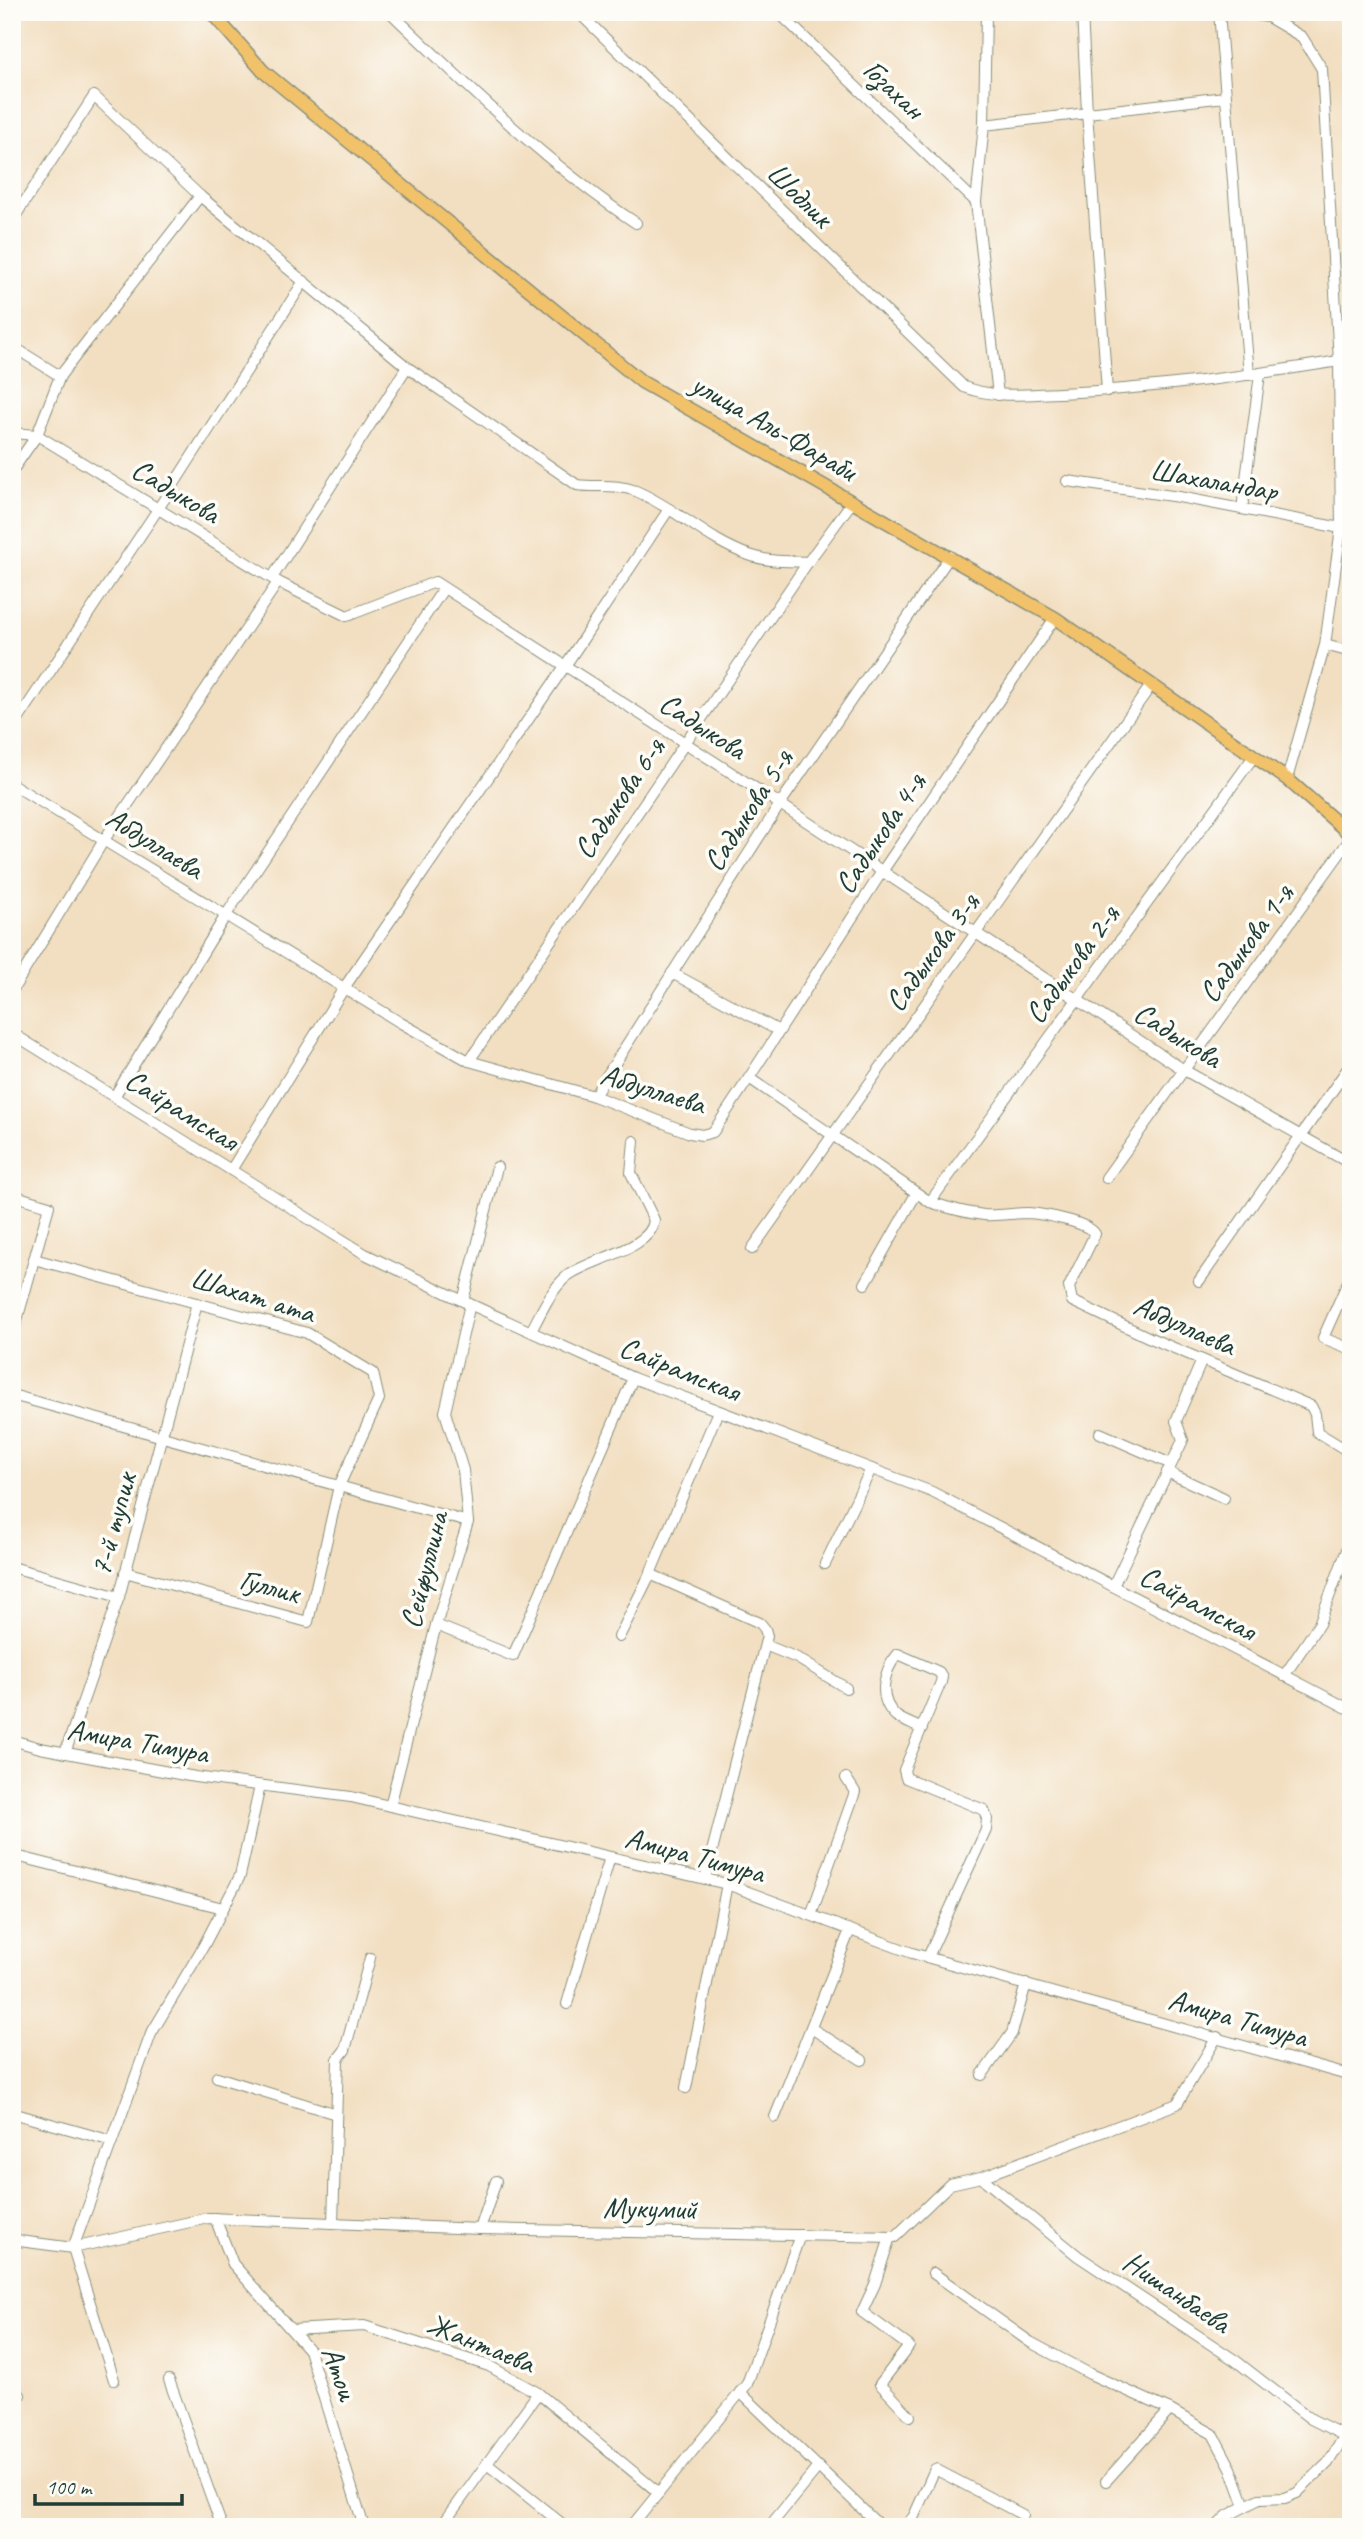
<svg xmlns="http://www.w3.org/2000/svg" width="1363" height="2539" viewBox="0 0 1363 2539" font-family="Caveat,sans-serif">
<rect width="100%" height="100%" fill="#fdfcf7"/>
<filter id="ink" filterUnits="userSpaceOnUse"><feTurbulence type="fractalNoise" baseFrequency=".0143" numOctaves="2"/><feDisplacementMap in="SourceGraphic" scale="14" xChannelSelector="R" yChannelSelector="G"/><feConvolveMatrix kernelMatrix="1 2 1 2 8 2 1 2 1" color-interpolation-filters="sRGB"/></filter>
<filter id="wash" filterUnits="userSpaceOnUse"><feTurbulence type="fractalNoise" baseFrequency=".00686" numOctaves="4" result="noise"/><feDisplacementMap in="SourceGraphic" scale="28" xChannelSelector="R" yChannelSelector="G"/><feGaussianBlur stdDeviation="1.57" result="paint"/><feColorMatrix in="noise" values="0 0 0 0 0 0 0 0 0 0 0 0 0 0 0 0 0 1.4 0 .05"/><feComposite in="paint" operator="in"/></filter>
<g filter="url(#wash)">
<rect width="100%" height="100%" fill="#f2dec0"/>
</g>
<g filter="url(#ink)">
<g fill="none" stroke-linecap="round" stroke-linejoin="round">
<g stroke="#888e7a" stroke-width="12">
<g id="minor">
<path d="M390 12C468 87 546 163 636 223"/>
<path d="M578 12 964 387C995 399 1028 394 1060 393 1153 389 1246 376 1339 361L1351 363"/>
<polyline points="778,12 976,202"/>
<polyline points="986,12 984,125 976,202 998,395"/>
<polyline points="1082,12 1087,112 1107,391"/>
<polyline points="1219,12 1249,375"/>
<polyline points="1237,12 1268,17 1302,37 1322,69 1339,361 1341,528 1325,645 1287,779"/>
<polyline points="984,125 1225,97"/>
<path d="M12 221 94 96 200 196 407 367 577 485C597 488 616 483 636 491 676 508 708 541 749 555 768 562 788 561 808 562"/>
<polyline points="12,346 60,376"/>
<polyline points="12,433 37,435 278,582 347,616 435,582 780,804 1184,1070 1351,1164"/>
<polyline points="12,471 37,435 60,376 200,196"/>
<polyline points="1067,481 1179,497 1341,528 1351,533"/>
<polyline points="1242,509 1260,374"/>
<polyline points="272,578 407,367"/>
<polyline points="1325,645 1351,652"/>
<polyline points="12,729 158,509 304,281"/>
<path d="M12 784 401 1023 469 1061 594 1096 690 1133 702 1135 713 1132 749 1078 930 1202C948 1208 965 1213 984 1215 999 1216 1013 1213 1028 1213 1043 1214 1088 1222 1095 1234L1069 1287 1072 1301 1148 1337 1311 1406 1315 1414 1317 1432 1351 1453"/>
<polyline points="672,973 779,1031"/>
<polyline points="12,991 104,840 278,582"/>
<polyline points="12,1033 365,1254 463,1301 633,1378 932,1492 1351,1710"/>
<polyline points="469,1061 808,562 852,502"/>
<polyline points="749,1078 881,873 1055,618"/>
<polyline points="594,1096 780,804 950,556"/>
<polyline points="114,1097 226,915 444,588"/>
<polyline points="231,1170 344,988 565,666 669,509"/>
<polyline points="1106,1178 1351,838"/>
<polyline points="12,1195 49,1206 12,1338"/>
<polyline points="930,1202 1254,756"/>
<polyline points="752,1249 1152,684"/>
<polyline points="34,1259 307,1333 373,1373 379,1399 339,1486 308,1622 125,1572"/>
<polyline points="1351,1275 1323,1338 1351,1349"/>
<polyline points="1199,1281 1351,1064"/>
<polyline points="865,1284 916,1194"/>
<polyline points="463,1301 497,1167"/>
<path d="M531 1331C541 1313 550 1291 566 1277 587 1259 652 1250 654 1220L631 1173 634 1141"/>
<polyline points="12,1395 468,1522"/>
<polyline points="1100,1433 1171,1464"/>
<polyline points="1167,1472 1224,1498"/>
<polyline points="825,1564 871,1469"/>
<polyline points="12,1567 119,1597"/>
<polyline points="1113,1586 1183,1440 1176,1421 1202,1360"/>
<polyline points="436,1625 513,1656 633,1378"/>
<polyline points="619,1637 650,1574"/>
<polyline points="765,1645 797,1658 846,1688"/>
<polyline points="1284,1676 1319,1624 1351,1539"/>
<path d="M922 1729C914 1725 903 1721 896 1716 877 1699 883 1671 898 1654L939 1672 942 1677 941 1682 904 1770 906 1778 984 1810 987 1819 986 1830 928 1957"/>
<polyline points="12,1740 40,1748 195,1777 351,1797 727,1884 912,1953 1351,2076"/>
<polyline points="65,1753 119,1597 197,1303"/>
<polyline points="390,1806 436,1625 468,1522 463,1470 445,1412 470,1304"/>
<polyline points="12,1855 223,1908"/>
<polyline points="705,1879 767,1636 765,1629 760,1623 650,1574 718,1411"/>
<polyline points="811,1915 855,1792 846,1778"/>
<polyline points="567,2004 610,1857"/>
<polyline points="811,2028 862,2060"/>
<polyline points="982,2075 1012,2033 1026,1984"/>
<polyline points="217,2077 336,2114"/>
<polyline points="686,2088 727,1884"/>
<polyline points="12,2113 112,2141"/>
<polyline points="775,2117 850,1930"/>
<polyline points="981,2177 1078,2256 1236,2361 1311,2419 1351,2439"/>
<polyline points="215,2218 233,2264 309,2350 364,2527"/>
<polyline points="333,2223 338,2059 345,2050 370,1958"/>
<polyline points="480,2229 496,2181"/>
<polyline points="890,2237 875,2284 862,2312 909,2346 880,2384 910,2416"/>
<polyline points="12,2240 73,2248 208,2218 480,2229 895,2237 950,2184 981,2177 1177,2104 1217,2037"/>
<polyline points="933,2273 1030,2342 1090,2374 1170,2410"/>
<polyline points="292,2330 364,2326 489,2366 538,2393 659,2493"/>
<polyline points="114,2380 73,2248 151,2034 203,1947 240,1876 260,1786"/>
<polyline points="169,2380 222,2527"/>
<polyline points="740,2392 881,2527"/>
<polyline points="12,2395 20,2395"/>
<polyline points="487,2464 566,2527"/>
<polyline points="1106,2481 1170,2410 1213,2434 1231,2468 1245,2506"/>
<polyline points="441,2527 538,2393"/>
<polyline points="631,2527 747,2384 800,2235"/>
<polyline points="769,2527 818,2467"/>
<polyline points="905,2527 914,2516 935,2469 1023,2515"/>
<polyline points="1216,2527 1227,2516 1259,2499 1285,2498 1297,2493 1328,2463 1345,2435 1351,2390"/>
</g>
</g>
<g stroke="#888e7a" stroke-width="15">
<polyline id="major" points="211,12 263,71 642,382 1055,618 1287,779 1351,835"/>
</g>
<use href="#minor" stroke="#fff" stroke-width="10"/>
<use href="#major" stroke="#f2c26a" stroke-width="12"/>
</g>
</g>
<g text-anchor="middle" stroke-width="7" stroke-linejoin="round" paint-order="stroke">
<g font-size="30" fill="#1f3d34" stroke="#fdfcf7">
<text transform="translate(894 89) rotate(44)" y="10">Гозахан</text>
<text transform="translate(800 195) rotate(44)" y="10">Шодлик</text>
<text transform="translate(774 427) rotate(30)" y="10">улица Аль-Фараби</text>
<text transform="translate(1214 480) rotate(10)" y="10">Шахаландар</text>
<text transform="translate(176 491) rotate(31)" y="10">Садыкова</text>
<text transform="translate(703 726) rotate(33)" y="10">Садыкова</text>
<text transform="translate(619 798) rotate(-56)" y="10">Садыкова 6-я</text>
<text transform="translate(748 810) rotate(-57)" y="10">Садыкова 5-я</text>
<text transform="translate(880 833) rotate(-56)" y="10">Садыкова 4-я</text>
<text transform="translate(155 843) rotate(32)" y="10">Абдуллаева</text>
<text transform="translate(1246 943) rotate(-54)" y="10">Садыкова 1-я</text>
<text transform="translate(932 952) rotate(-54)" y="10">Садыкова 3-я</text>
<text transform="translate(1072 964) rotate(-54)" y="10">Садыкова 2-я</text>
<text transform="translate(1178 1035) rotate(32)" y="10">Садыкова</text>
<text transform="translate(653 1089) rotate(17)" y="10">Абдуллаева</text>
<text transform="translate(182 1110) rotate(32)" y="10">Сайрамская</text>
<text transform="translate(253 1295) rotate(17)" y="10">Шахат ата</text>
<text transform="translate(1185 1325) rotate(24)" y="10">Абдуллаева</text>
<text transform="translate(680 1369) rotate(22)" y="10">Сайрамская</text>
<text transform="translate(113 1524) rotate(-75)" y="10">7-й тупик</text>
<text transform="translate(424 1570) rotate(-76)" y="10">Сейфуллина</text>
<text transform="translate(270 1586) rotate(15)" y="10">Гуллик</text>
<text transform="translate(1198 1603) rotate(28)" y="10">Сайрамская</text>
<text transform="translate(138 1741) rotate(10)" y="10">Амира Тимура</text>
<text transform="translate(695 1855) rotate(15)" y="10">Амира Тимура</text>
<text transform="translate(1238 2018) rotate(16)" y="10">Амира Тимура</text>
<text transform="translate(650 2208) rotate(1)" y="10">Мукумий</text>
<text transform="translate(1177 2292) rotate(34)" y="10">Нишанбаева</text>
<text transform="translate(481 2343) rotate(22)" y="10">Жантаева</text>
<text transform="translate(340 2373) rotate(70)" y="10">Атои</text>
</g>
</g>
<rect width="1363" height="2539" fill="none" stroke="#fdfcf7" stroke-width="42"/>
<path d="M35 2494v10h147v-10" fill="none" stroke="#1f3d34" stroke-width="3.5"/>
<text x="46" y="2494" font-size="21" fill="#1f3d34" stroke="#fdfcf7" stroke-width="5" paint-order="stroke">100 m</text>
</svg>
